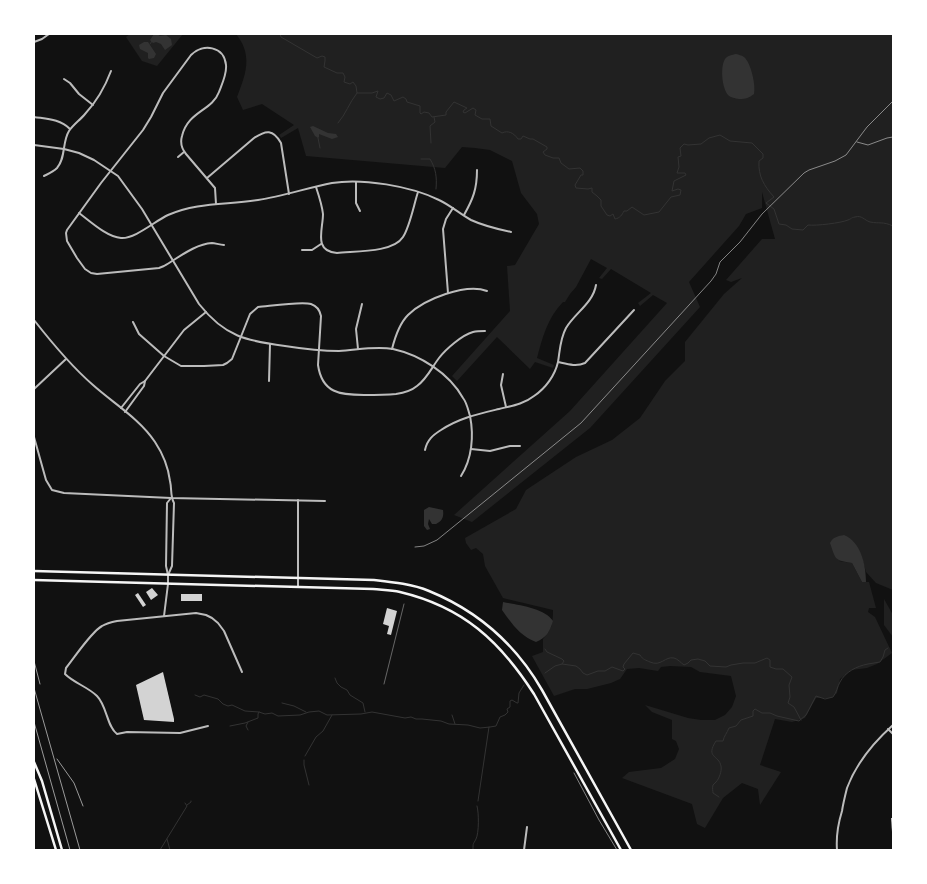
<svg xmlns="http://www.w3.org/2000/svg" width="927" height="884" viewBox="0 0 927 884" font-family="Montserrat,sans-serif">
<rect width="100%" height="100%" fill="#111"/>
<g fill="#202020">
<polygon points="130,34 183,34 157,66 142,61 126,37"/>
<path d="M236 34H893V590L876 583 866 572 861 555 839 561 852 563 862 582H869L876 608H869L868 612 875 617 892 653 877 664 867 668 851 670 840 679 837 693 831 698H816L805 718 792 722 775 719 760 765 781 772 760 805 758 789 742 783 723 798 705 828 697 824 692 804 622 778 629 772 661 768 675 759 679 749 676 741 672 739V720L652 712 645 705 688 718 701 720H715L725 715 732 707 736 696 731 676 700 672 691 667 670 666 661 667 658 671 639 668 627 669 620 679 611 683 587 689H575L554 696 532 656 543 652V639C552 629 553 623 553 610L503 598 485 566 483 554 476 548 471 550 466 543 465 538 516 509 526 490 576 457 612 440 640 418 665 381 685 361V342L724 294 742 278 731 282 726 280 762 239H775L762 192V208L746 214 739 226 689 282 700 307 590 428 472 522 454 515 570 411 667 303 653 295 640 306 638 303 651 293 611 269 602 279 599 278 607 268 591 259 576 287 570 294 565 302H563C548 317 542 338 537 358L554 365 553 368 535 362 530 369 497 337 457 381 452 376 510 311 507 266 515 265 539 224 537 214 521 193 512 161 490 150 475 148 462 147 445 168 306 156 298 128 281 138 279 135 294 125 262 104 243 110 237 97C246 74 253 55 236 34Z"/>
<polygon points="884,599 893,615 893,637 884,625"/>
</g>
<g fill="#333">
<polygon points="154,34 157,34 160,36 166,35 171,39 172,45 165,50 161,44 156,42 153,43 150,40"/>
<polygon points="144,42 148,42 156,54 154,58 149,59 148,58 148,53 140,49 139,45"/>
<path d="M736 54C739 55 741 55 744 57 751 63 756 85 754 94 749 98 746 99 739 99 735 98 731 98 728 95 722 88 720 67 725 59 728 55 732 55 736 54Z"/>
<polygon points="313,126 328,133 336,134 338,137 332,139 319,134 319,137 318,138 315,136 310,127"/>
<path d="M429 507 443 510C444 517 442 521 436 524H432L429 519 428 524 430 529 427 530 424 526V510Z"/>
<path d="M844 535C861 542 866 565 866 582H862L852 563C834 560 836 560 830 543 833 537 838 536 844 535Z"/>
<path d="M503 602C518 605 545 608 553 621 549 633 547 637 536 642 520 636 512 624 502 610Z"/>
</g>
<g fill="none" stroke-linecap="round" stroke-linejoin="round">
<g stroke="#333" stroke-width="1">
<path d="M280 34 281 37 317 58 322 56 325 57V61L324 67 337 73H343L345 77 344 82 350 84 353 82 356 86 357 93H372L378 91 376 97 380 99 384 98 387 93 391 95 394 101 403 97 406 99 407 102 420 106V113L421 114 424 112 429 113 432 117 446 115V112L454 102 467 108 464 110 463 112 465 113 473 108 476 110 475 115 482 119H490L491 126 502 133C508 130 514 133 518 139H521L523 136 530 139H533L547 147V149L543 152 545 155 553 158H559L561 163 569 169 580 168 583 171V175H581L575 185 576 188 588 189 592 188V192L597 196 601 200V206L607 215 610 216 613 214 615 219C620 218 622 215 624 211H627L632 207 644 215 659 212 671 197 680 195 681 190 678 189 672 191 674 181 686 175 685 173H677L679 167 678 157 681 156 680 148 684 144 688 145 701 144 709 138 720 135 730 141 752 143 763 154V158L759 161C758 176 764 186 774 197L766 203 774 209 779 224 786 225 792 229 803 230 808 225C816 226 841 223 848 220 853 218 850 218 855 217 862 215 864 220 870 222 880 224 882 221 893 226"/>
<polyline points="150,44 152,41"/>
<path d="M338 123C346 114 349 103 357 93"/>
<polyline points="318,138 320,148"/>
<polyline points="431,143 430,126 435,122 434,117"/>
<path d="M421 159H430C436 169 437 177 436 189"/>
<polyline points="545,649 547,652 562,659 564,661 562,664"/>
<path d="M545 673 555 666 562 664 576 666 580 669 583 673 587 675 598 671H605L612 667 623 671 625 669 623 667 624 664 633 653 640 655C643 660 646 660 650 662 661 667 665 656 674 658 678 659 681 663 684 665L688 663 691 660 698 659 705 661 710 666 726 667 731 665 743 663H755L767 658 770 660V667L776 669H783L792 677 789 685 790 697 788 703 794 707 801 720"/>
<polyline points="335,678 337,683 341,687 347,690 350,695 363,703 365,712"/>
<polyline points="195,695 200,697 204,695 218,699 223,704 228,706 232,705 245,711 259,712 265,714 272,713 278,716 300,715 309,712 319,711 327,715 361,714 372,712 405,718 411,717 416,719 422,719 441,721 449,724 468,725 480,728 490,727 496,726 500,717 505,715 508,712 507,709 510,707 510,701 512,700 517,703 518,703 519,693 524,685"/>
<polyline points="282,703 294,706 306,712"/>
<polyline points="452,715 455,724"/>
<polyline points="248,722 246,726 248,730"/>
<polyline points="230,726 245,723 258,718 258,714 259,712"/>
<polyline points="305,756 316,737 323,731 332,715"/>
<polyline points="304,760 304,765 309,785"/>
<path d="M719 797 713 793C713 791 712 788 713 785 714 784 715 783 716 782 719 779 722 771 721 766 719 755 705 758 716 741H723C724 736 727 733 729 728L736 726 741 720 753 716V711L755 709 762 713H770L777 716 799 721 806 715 816 696 825 699 833 697C837 692 837 687 840 682 845 672 857 666 868 664 872 663 876 663 880 662L883 657 885 650 888 648"/>
<polyline points="478,801 489,727"/>
<polyline points="187,805 191,802 191,801"/>
<polyline points="167,839 170,850"/>
<polyline points="160,850 187,806 185,803"/>
<path d="M473 850C473 842 473 845 476 839 479 833 479 813 477 806"/>
</g>
</g>
<g fill="#d3d3d3">
<polygon points="152,588 158,595 151,600 146,592"/>
<polygon points="138,593 146,605 143,607 135,595"/>
<rect x="181" y="594" width="21" height="7"/>
<polygon points="387,608 397,611 391,635 387,634 389,626 383,624"/>
<polygon points="163,672 174,719 174,722 144,720 136,685"/>
<polygon points="891,818 893,818 893,832 892,832"/>
</g>
<g fill="none" stroke-linecap="round" stroke-linejoin="round">
<g stroke="#f5f5f5" stroke-width="0.5">
<polyline points="857,142 868,145 887,138 893,137"/>
<polyline points="415,547 424,546 437,540 581,423 711,281 716,274 720,262 740,242 762,214 804,173 809,170 835,161 846,155 867,127 893,101"/>
<polyline points="574,773 599,820 617,850"/>
</g>
<polyline stroke="#bcbcbc" stroke-width="0.5" points="384,684 404,604"/>
<g stroke="#bcbcbc" stroke-width="2">
<polyline points="34,42 42,39 49,34"/>
<polyline points="64,79 70,83 79,94 93,105"/>
<path d="M34 117C47 119 60 119 70 129"/>
<polyline points="178,157 184,152"/>
<path d="M44 176C48 174 53 172 57 168 66 158 62 142 69 131 73 125 80 120 85 114 97 101 105 87 111 71"/>
<path d="M207 178 254 138C266 130 273 129 281 143L289 194"/>
<polyline points="356,182 356,203 360,211"/>
<path d="M316 187C319 196 322 205 323 214 323 230 313 251 337 253 354 251 393 253 403 237 410 226 414 204 418 192"/>
<path d="M216 204 215 188 186 154C181 148 180 143 182 136 188 111 212 111 219 92 222 84 227 74 226 65 224 46 203 43 191 55L163 93 151 117 143 130 101 183 67 230 66 233 67 241 77 258 85 269 91 273 97 274 159 268 164 266C178 258 195 244 212 243 215 243 220 245 224 245"/>
<path d="M79 213C91 222 107 237 121 238 135 239 155 221 168 215 197 202 227 205 258 200 283 196 307 188 332 183 362 178 411 186 439 200 450 205 460 214 471 220 484 226 497 229 511 232"/>
<path d="M464 215C473 199 477 189 477 170"/>
<polyline points="302,250 312,250 321,244"/>
<polyline points="448,293 443,229 446,219 453,208"/>
<path d="M133 322 139 334 164 356 181 366H204L223 365 227 363 232 359 250 314 258 307C270 306 302 301 311 304 317 306 320 311 321 316L318 365C322 393 340 395 364 395 375 395 385 395 396 394 403 393 411 391 417 386 427 379 432 367 439 358 446 349 462 335 473 332 477 331 481 331 485 331"/>
<polyline points="358,349 356,329 362,304"/>
<path d="M392 349C395 337 399 324 408 315 424 299 466 283 487 291"/>
<path d="M558 362C567 364 576 367 585 363L634 310"/>
<polyline points="503,374 501,385 506,407"/>
<polyline points="269,381 270,344"/>
<polyline points="34,389 66,359"/>
<polyline points="34,437 46,480 52,490 64,493 171,498 325,501"/>
<polyline points="471,449 490,451 510,446 520,446"/>
<path d="M425 450C427 440 433 435 441 430 459 418 478 414 499 409 511 406 524 404 534 396 546 388 555 375 558 362 560 350 560 339 566 328 575 313 593 303 596 285"/>
<path d="M461 476C472 459 474 436 470 416"/>
<polyline points="298,586 298,500"/>
<polyline points="164,616 168,584"/>
<path d="M208 726 180 733 127 732 117 734C107 727 107 706 97 696 88 687 74 683 65 674L66 668C75 657 91 632 102 626 107 623 112 622 117 621L196 613 206 615 212 618 218 623 224 631 242 672"/>
<polyline points="888,729 893,734"/>
<polyline points="524,850 527,827"/>
</g>
<g stroke="#bcbcbc" stroke-width="2">
<path d="M34 145 64 149 79 153 94 160 118 176 142 209 199 304C225 337 247 341 285 346 304 349 321 351 339 351 357 350 375 346 393 349 420 355 449 373 463 398 467 403 468 410 470 416"/>
<path d="M34 320C52 343 71 366 93 385 113 403 140 419 155 442 163 454 168 466 170 481 172 489 170 496 174 503L172 566 168 575"/>
<polyline points="121,408 140,384 145,381"/>
<polyline points="125,412 144,386 145,381 184,330 206,312"/>
<polyline points="168,584 168,575 166,566 167,503 171,498"/>
<path d="M837 850C836 837 838 824 842 811 843 804 845 796 847 788 856 764 874 742 893 725"/>
</g>
<g stroke="#f5f5f5" stroke-width="2.5">
<path d="M34 571 374 580C392 582 412 584 429 591 478 611 516 645 542 690L631 850"/>
<path d="M34 580 373 589C382 590 391 590 400 592 463 607 500 641 534 694L621 850"/>
</g>
<g stroke="#f5f5f5" stroke-width="2.5">
<polyline points="34,762 42,781 62,850"/>
<polyline points="34,779 56,850"/>
</g>
<g stroke="#9a9a9a" stroke-width="1">
<polyline points="34,661 40,684"/>
<polyline points="34,688 80,850"/>
<polyline points="34,722 70,850"/>
<polyline points="57,759 74,783 83,806"/>
</g>
</g>
<rect width="927" height="884" fill="none" stroke="#ffffff" stroke-width="70"/>
</svg>
